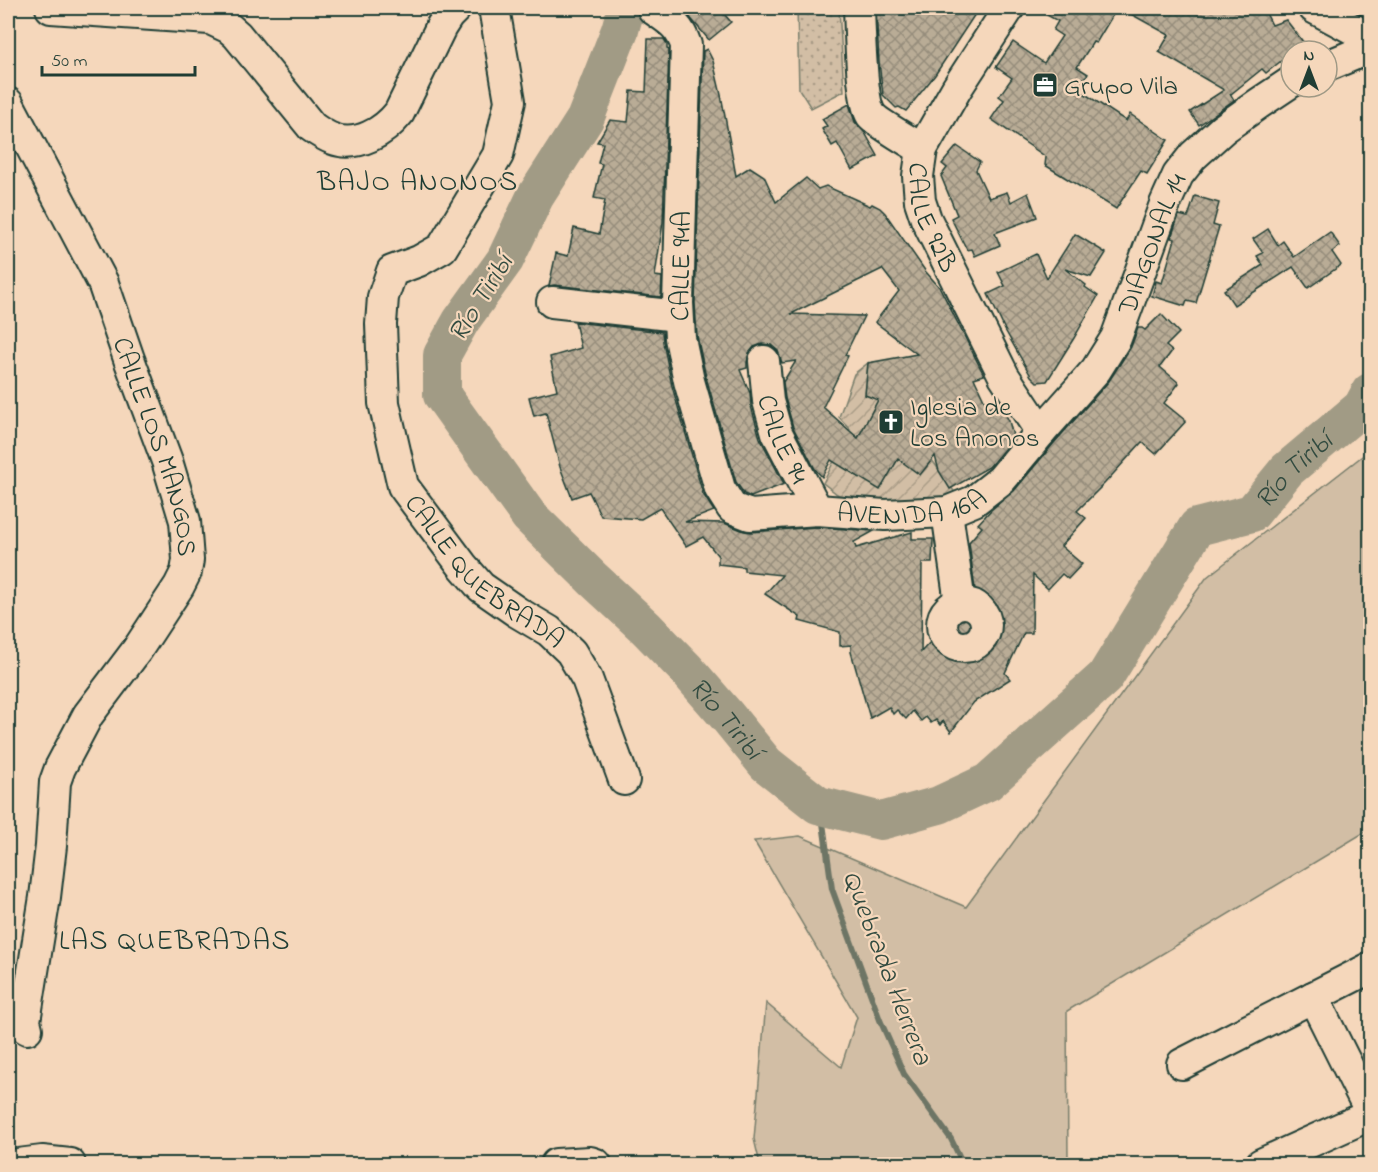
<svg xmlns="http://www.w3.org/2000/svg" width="1378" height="1172" viewBox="0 0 1378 1172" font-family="'Indie Flower',sans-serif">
<defs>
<pattern id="park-dots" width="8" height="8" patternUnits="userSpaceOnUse" patternTransform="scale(1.5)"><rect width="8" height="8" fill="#d2bea5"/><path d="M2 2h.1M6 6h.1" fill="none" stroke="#aa9c87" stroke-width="1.8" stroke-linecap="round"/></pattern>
<pattern id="garden-furrows" width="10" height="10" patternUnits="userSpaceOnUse" patternTransform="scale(1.5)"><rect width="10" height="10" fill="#d2bea5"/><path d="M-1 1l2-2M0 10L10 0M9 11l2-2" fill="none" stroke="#aa9c87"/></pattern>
<pattern id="building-cross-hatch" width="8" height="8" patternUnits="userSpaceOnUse" patternTransform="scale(1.5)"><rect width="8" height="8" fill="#b9ac96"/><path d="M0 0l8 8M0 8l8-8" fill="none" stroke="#968d7b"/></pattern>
</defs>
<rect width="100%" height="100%" fill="#f5d7bb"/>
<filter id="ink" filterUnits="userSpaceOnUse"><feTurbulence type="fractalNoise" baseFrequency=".0167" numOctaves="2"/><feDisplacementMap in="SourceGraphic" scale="12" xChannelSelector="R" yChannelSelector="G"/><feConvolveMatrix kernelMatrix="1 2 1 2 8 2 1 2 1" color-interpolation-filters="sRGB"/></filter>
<g filter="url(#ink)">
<polygon fill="#d2bea5" stroke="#787e6c" stroke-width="1.5" points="1370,450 1370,829 1067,1011 1068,1164 760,1164 754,1139 766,1003 841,1067 857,1017 754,841 800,836 966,907 1207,577"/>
<polygon fill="url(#park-dots)" stroke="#787e6c" stroke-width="1.5" points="797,8 839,8 844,91 811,108 799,89"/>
<polygon fill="url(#garden-furrows)" stroke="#787e6c" stroke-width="1.5" points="868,363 865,395 878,400 842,467 880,489 898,459 932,460 956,494 917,503 849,500 837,494 823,483 850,429 839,417 854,374"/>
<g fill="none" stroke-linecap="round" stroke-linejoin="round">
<polyline stroke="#6d7565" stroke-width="6" points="818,805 823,823 832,889 880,1020 904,1074 951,1139 963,1164"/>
<path stroke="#a19b85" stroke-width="38" id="s1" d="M626 8 620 30 585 119 535 197 505 260 461 321 442 355V395L529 516 593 579 646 628 686 669 727 716 766 764 818 805 881 821 939 805 988 782 1105 677 1197 527 1252 513 1287 470 1362 407 1370 392"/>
</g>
<g fill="url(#building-cross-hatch)" stroke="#1f3d34" stroke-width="1.5" fill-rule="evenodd">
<polygon points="682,8 719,8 731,22 709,40"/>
<polygon points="876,8 979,8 935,75 906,111 899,107 896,108 883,95 879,62"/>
<polygon points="1034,8 1117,8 1096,43 1093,42 1077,67 1088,74 1084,78 1087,80 1079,90 1126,121 1130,114 1168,140 1147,174 1141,171 1116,209 1045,165 1046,157 991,119 1004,100 999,96 1012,78 996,67 1013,42 1044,63 1062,36 1053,30 1058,21"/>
<polygon points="1120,8 1256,8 1266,13 1272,25 1286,20 1304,43 1294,51 1291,51 1291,53 1266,73 1262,69 1231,94 1230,93 1234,100 1199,125 1190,112 1224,90 1159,52 1169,35"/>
<polygon points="648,39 664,39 667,44 667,49 669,50 663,222 655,276 662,277 661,297 554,285 549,286 556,253 568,256 574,228 599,234 605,200 594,198 602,164 598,163 603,143 597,142 610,120 628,122 631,91 646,92"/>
<path d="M707 49 713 61 721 95 736 176 750 167 764 176 776 202 806 178 818 189 826 186 870 206 872 204 880 208 885 213 926 272 940 288 984 375 974 378 988 408 1000 404 1009 421 1013 436 1011 441 989 467 950 489 939 471 935 456 920 475 898 459 880 490 831 460 822 477 815 469 793 427 785 398 783 382 796 361 782 363 778 351 771 345 762 344 754 347 749 353 747 362V368L740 370 750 393 751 406 760 438 784 484 751 497 744 494 736 482 706 377 697 336 695 303 703 51ZM882 269 899 291 875 322 917 354 868 363 865 395 878 400 858 438 823 407 848 356 845 355 864 316 791 314Z"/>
<polygon points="849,104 855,122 865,133 878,156 852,170 837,143 832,146 822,129 827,126 822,119"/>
<polygon points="957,146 980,162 976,170 989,198 1007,192 1011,202 1028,193 1037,217 995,233 1000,245 975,256 972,249 967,250 951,218 957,215 941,176 947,168 942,164"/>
<polygon points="1195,196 1219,203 1213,225 1219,227 1196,303 1187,301 1185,306 1152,296 1156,281 1162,283 1175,239 1171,238 1179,215 1188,217"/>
<polygon points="1268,229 1278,245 1283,241 1294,257 1330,232 1340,246 1332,252 1341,265 1308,288 1293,267 1234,305 1224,290 1263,265 1257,256 1263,253 1253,239"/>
<polygon points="1075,234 1106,253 1091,277 1065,269 1086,285 1085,287 1098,296 1074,338 1047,381 1037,382 1031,376 1005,330 988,294 1005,286 998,272 1036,254 1047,278"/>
<polygon points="1161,314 1179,333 1166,346 1172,351 1160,367 1179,383 1164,403 1186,421 1156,454 1142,442 1105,483 1077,511 1086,518 1061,546 1082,564 1068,579 1062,574 1048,589 1033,575 1032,633 1024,633 1005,673 1010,679 974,702 951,732 943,721 940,725 936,720 931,723 926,717 921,721 913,711 906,719 897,710 893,714 889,707 870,718 851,652 851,645 840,646 840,632 799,621 800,617 765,594 782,575 744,571 744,567 718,564 718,556 703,537 686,546 660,508 641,519 601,516 589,492 572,498 560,467 546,413 534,416 529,397 557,390 550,357 581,348 575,322 662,332 663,342 672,386 703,494 714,511 685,522 724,523 744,531 751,532 817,527 874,531 854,542 856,548 912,532 912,539 933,539 932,563 922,563 921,652 952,618 963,620 970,617 974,613 978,614 969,542 982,527 978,524 991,510 1014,491 1054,443 1109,381 1131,347 1138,328 1142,328 1145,330"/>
</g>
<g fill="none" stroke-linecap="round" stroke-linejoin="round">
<g stroke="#1f3d34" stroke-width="34">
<g id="minor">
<path d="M51 8 210 19 229 28 237 35 312 127C319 132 325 136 333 139 357 148 384 132 399 113L441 27 448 16 456 8"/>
<path id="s2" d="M494 8 510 101 498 155 442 248 419 261 392 271 383 297 381 324 384 403 403 486 462 565 481 587 517 612 549 631 571 652 587 679 624 780"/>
<path d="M859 8C860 29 861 100 871 115 876 122 912 143 922 149"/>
<path id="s3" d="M1009 8 957 88 922 149 918 176 920 201 926 219 1004 376 1041 432"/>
<polyline points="1314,8 1370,38"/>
<path id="s4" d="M653 9C670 21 679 25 686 45L678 303 680 338 689 381 720 489 732 508 750 515 817 510 885 515 947 512 974 501 1001 480 1041 432 1096 370 1116 338 1165 204 1178 175 1193 156 1223 129 1258 104 1291 82"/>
<polyline points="1327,66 1370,48"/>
<path id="s5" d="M8 103 103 283 129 359 167 461 185 521 188 560 186 572 179 586 137 650 88 715 60 768 55 782 51 846 45 897 25 1021 27 1029"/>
<polyline points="552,302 678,316"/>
<path id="s6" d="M764 361 768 401 777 433 817 510"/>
<polyline points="947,512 960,603"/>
<circle cx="964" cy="625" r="22"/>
<polyline points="1313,997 1370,1111"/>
<polyline points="1182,1064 1370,968"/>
<polyline points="18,1164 42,1161 70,1164"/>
<polyline points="556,1164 590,1162 596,1164"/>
<polyline points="1261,1164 1370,1115"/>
</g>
</g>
<use href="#minor" stroke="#f5d7bb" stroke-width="30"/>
</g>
</g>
<defs>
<g id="office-square" transform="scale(1.35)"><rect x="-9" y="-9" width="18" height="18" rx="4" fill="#1f3d34" stroke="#f5d7bb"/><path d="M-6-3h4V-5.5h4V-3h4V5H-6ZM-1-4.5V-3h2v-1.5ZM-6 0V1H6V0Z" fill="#fff"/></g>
<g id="church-square" transform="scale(1.35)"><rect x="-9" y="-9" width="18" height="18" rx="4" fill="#1f3d34" stroke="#f5d7bb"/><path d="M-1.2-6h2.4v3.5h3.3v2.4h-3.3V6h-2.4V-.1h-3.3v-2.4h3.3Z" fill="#fff"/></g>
</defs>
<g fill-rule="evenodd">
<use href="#office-square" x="1045" y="85"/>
<use href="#church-square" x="891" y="422"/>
</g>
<g text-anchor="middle" stroke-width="4.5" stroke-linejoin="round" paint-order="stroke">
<g font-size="27" fill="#1f3d34" stroke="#f5d7bb" text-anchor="start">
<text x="1064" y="94">Grupo Vila</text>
<text x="910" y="415">Iglesia de<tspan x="910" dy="31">Los Anonos</tspan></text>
</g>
<g font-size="27" fill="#1f3d34" stroke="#f5d7bb">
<text dy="9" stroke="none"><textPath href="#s3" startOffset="237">CALLE 92B</textPath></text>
<text dy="9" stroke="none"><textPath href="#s4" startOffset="1086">DIAGONAL 14</textPath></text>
<text transform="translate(680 266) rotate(-89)" y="9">CALLE 94A</text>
<text dy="9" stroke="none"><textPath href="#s6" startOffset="81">CALLE 94</textPath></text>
<text dy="9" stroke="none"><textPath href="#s5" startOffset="376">CALLE LOS MANGOS</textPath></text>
<text dy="9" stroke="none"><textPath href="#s4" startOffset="704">AVENIDA 16A</textPath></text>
<text dy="9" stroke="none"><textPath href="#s2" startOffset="652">CALLE QUEBRADA</textPath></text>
</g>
<g font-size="28" letter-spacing="1.5" fill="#1f3d34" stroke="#f5d7bb">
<text x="418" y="190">BAJO ANONOS</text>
<text x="175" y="949">LAS QUEBRADAS</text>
</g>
<g font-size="28" font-style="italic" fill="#324b40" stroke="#f5d7bb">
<text transform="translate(479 297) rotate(-58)" y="10">Río Tiribí</text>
<text dy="10" stroke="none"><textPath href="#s1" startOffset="1623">Río Tiribí</textPath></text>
<text dy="10" stroke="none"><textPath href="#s1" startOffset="867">Río Tiribí</textPath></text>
<text transform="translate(889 967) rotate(69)" y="10">Quebrada Herrera</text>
</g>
</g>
<rect width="1378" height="1172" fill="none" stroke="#f5d7bb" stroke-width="30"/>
<rect x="15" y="15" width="1348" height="1142" fill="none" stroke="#1f3d34" stroke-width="2" filter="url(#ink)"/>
<g transform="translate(1309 69)"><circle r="28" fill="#f5d7bb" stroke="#9f9985" stroke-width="1.5"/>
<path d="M0-4.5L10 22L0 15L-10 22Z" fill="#1f3d34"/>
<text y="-9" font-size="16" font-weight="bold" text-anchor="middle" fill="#1f3d34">N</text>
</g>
<path d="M42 66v9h153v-9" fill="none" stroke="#1f3d34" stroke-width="3"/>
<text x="51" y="66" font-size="18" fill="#1f3d34" stroke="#f5d7bb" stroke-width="4.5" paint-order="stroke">50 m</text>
</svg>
